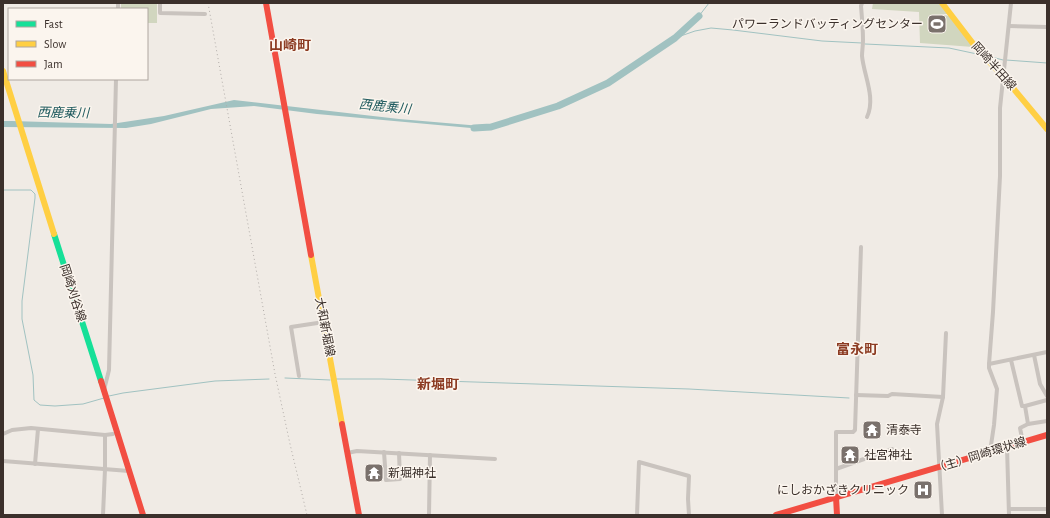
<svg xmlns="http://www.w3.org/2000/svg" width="1050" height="518" viewBox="0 0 1050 518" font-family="'Alegreya Sans','Noto Sans JP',sans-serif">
<rect width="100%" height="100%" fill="#f0ebe5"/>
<g fill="#d1d6bf">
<polygon points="121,3 157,3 157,23 147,23 147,9 121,9"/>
<polygon points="873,3 940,3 948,14 940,14 949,16 973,47 920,43 919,12 872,9"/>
</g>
<polygon fill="#a1c2c1" points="234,100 399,119 481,126 482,129 317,114 254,106 211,109 151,124 126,128 3,127 3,121 12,121 111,124 164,116"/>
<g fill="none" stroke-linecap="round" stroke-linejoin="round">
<g stroke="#a1c2c1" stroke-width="1">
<polyline points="699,16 709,3"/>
<polyline points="675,38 695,31 711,28 733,30 822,41 862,43"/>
<polyline points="865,44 949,48 977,54"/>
<polyline points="988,56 1003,60"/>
<polyline points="1006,60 1047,63"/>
<polyline points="3,190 31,190 35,194 35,198 22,301 22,319 33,375 34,400 40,405 55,406 83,404 104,398"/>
<polyline points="285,378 330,380"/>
<polyline points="336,379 382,379 689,389 849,398"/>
<polyline points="109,396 123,393 215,381 269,379"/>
</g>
<polyline stroke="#a1c2c1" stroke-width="7" points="474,128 491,127 558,106 608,83 675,38 699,16"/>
<g stroke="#c9c3be" stroke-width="4">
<polyline points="160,3 160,13 205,14"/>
<path d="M862 3 861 6C862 18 863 29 863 40 863 46 862 51 862 56 864 76 876 98 867 117"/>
<polyline points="118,9 118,3"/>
<polyline points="1009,26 1047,27"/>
<polyline points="1034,355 1040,384 1047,396"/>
<polyline points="1011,360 1022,406 1025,406 1028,424"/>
<polyline points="989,364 1047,352"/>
<polyline points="299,376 291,327 324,322"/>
<polyline points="104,390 109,370 116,79"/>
<polyline points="856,395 888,396 892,394 943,397"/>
<polyline points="1025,406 1047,400"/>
<polyline points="3,434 12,430 31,428 105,435 113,434"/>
<polyline points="1023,443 1020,428 1028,424 1047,421"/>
<polyline points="1007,447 1009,515"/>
<polyline points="384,452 386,480 400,479 399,453"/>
<polyline points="990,452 994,425 997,389 989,368 989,364 993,312 1000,176 1000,108 1011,3"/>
<polyline points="347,453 357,451 495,459"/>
<polyline points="3,461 129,471"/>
<polyline points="35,464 38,429"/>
<polyline points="836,469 892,449"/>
<polyline points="836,497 836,432 853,432 855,430 861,247"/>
<polyline points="1009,509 1047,509"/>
<polyline points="103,515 105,469 105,435"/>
<polyline points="429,515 430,455"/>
<polyline points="637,515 639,462 689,476 688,499 689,515"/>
<polyline points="942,515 937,424 943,397 946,333"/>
</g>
<polyline stroke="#16e098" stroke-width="6" points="54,234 101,381"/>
<g stroke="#ffcf43" stroke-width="6">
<polyline points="942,3 978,50 1003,76 1047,129"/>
<polyline points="3,71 54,234"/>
<polyline points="311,255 342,424"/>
</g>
<g stroke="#f24e42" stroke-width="6">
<polyline points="266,3 311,255"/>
<polyline points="101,381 143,515"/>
<polyline points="342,424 359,515"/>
<polyline points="836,497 837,515"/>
<polyline points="776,515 1047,435"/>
</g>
<polyline stroke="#b1aca8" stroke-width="1" stroke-dasharray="1 3" stroke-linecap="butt" points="208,3 275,374 290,444 307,515"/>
</g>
<defs>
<g id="stadium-square" transform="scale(1)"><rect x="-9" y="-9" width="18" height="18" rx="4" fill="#7a716c" stroke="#fbf5ee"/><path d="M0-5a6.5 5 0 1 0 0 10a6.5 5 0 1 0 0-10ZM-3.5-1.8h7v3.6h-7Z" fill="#fff"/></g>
<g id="temple-square" transform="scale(1)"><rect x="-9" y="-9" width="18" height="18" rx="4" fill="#7a716c" stroke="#fbf5ee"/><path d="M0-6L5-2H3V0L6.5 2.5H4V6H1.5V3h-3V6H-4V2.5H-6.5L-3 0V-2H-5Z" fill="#fff"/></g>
<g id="hospital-square" transform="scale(1)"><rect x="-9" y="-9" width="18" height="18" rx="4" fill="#7a716c" stroke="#fbf5ee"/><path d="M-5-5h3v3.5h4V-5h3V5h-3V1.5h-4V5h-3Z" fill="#fff"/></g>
</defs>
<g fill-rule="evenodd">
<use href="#stadium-square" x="937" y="24"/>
<use href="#temple-square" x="872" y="430"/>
<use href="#temple-square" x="850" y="455"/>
<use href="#temple-square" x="374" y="473"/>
<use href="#hospital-square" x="923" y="490"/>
</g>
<g text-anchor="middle" stroke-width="3" stroke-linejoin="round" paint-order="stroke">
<g font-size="12" fill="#3b302b" stroke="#fbf5ee" text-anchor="start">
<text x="923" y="28" text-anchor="end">パワーランドバッティングセンター</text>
<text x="886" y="434">清泰寺</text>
<text x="864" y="459">社宮神社</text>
<text x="388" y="477">新堀神社</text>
<text x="909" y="494" text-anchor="end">にしおかざきクリニック</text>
</g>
<g font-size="12" fill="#3b302b" stroke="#fbf5ee">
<text transform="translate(994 66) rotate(48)" y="4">岡崎半田線</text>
<text transform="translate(73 293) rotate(72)" y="4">岡崎刈谷線</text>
<text transform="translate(325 327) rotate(79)" y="4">大和新堀線</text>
<text transform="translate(980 455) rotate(-17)" y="4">（主）岡崎環状線</text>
</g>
<g font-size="13" font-style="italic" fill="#1f5a5e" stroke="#fbf5ee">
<text transform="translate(385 106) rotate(6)" y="5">西鹿乗川</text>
<text transform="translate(63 112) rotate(1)" y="5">西鹿乗川</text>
</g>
<g font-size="14" font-weight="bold" fill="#8c3b22" stroke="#fbf5ee">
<text x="290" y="50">山崎町</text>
<text x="857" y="354">富永町</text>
<text x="438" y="389">新堀町</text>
</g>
</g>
<rect width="1050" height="518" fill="none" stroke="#3b302b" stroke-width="8"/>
<rect x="8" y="8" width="140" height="72" fill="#fbf5ee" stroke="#aea6a0"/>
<rect x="16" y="21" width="20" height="6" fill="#16e098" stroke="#aea6a0"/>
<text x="44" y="28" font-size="12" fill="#3b302b">Fast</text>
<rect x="16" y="41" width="20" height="6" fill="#ffcf43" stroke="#aea6a0"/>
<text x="44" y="48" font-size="12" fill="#3b302b">Slow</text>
<rect x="16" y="61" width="20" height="6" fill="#f24e42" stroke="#aea6a0"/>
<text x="44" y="68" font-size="12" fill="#3b302b">Jam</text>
</svg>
